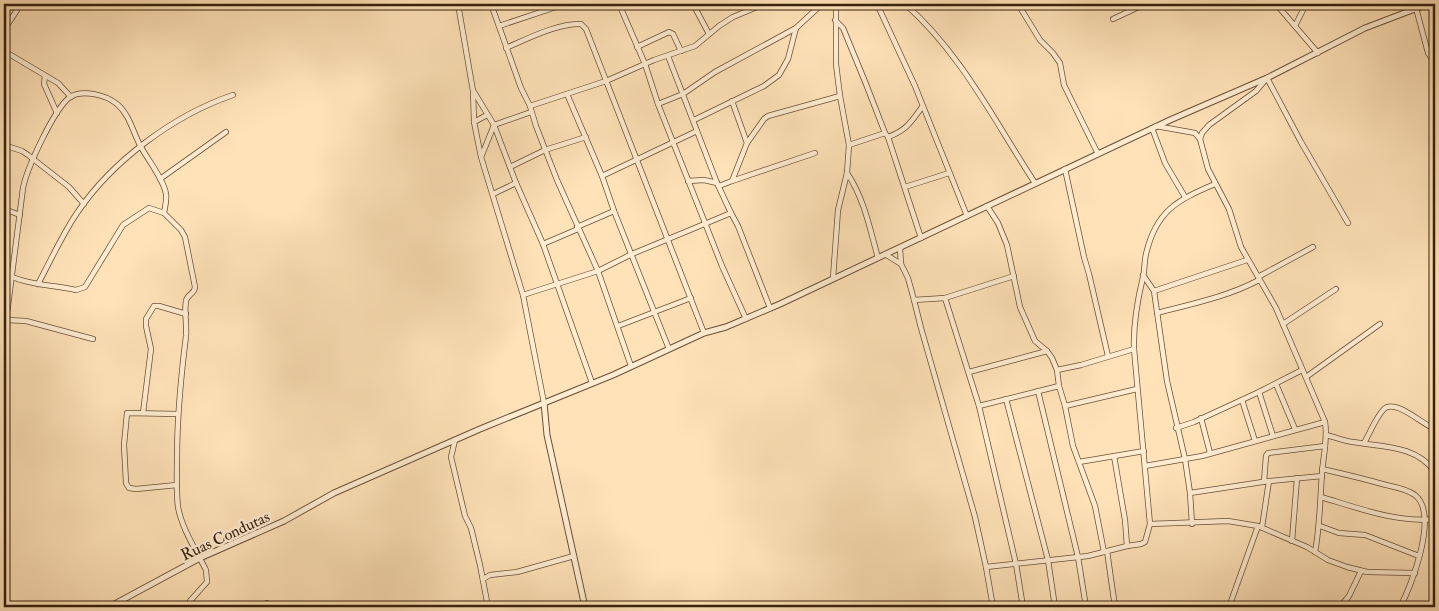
<svg xmlns="http://www.w3.org/2000/svg" width="1439" height="611" viewBox="0 0 1439 611" font-family="'IM FELL Double Pica',serif">
<rect width="100%" height="100%" fill="#ffe2b8"/>
<filter id="stains"><feTurbulence type="fractalNoise" baseFrequency=".004" numOctaves="4"/><feColorMatrix values="0 0 0 0 .2 0 0 0 0 .09 0 0 0 0 .02 0 0 0 .5 -.17"/></filter>
<radialGradient id="worn" r=".72"><stop offset=".6" stop-color="#630" stop-opacity="0"/><stop offset="1" stop-color="#630" stop-opacity=".3"/></radialGradient>
<g fill="none" stroke-linecap="round" stroke-linejoin="round">
<g stroke="#695138" stroke-width="6">
<g id="minor">
<polyline points="458,4 473,91 474,122 481,157 523,295 544,403"/>
<polyline points="491,4 521,88 530,106 536,126 557,180 598,271 631,366"/>
<polyline points="619,4 645,64 658,104 722,266 746,319"/>
<polyline points="693,4 709,34"/>
<polyline points="877,4 915,86 967,216"/>
<path d="M905 4C961 53 995 122 1035 183"/>
<polyline points="1018,4 1040,40 1053,53 1060,63 1064,85 1098,154"/>
<polyline points="1276,4 1318,53"/>
<polyline points="1416,8 1428,53 1435,64"/>
<polyline points="1113,19 1145,4"/>
<polyline points="835,20 843,28 866,84 885,133 888,137 921,238"/>
<polyline points="499,26 565,4"/>
<polyline points="1295,26 1306,4"/>
<polyline points="4,30 21,4"/>
<polyline points="637,47 669,32 673,34 681,51"/>
<path d="M506 48C527 39 558 23 581 24L586 29 704 333"/>
<polyline points="4,51 58,83 71,97"/>
<polyline points="45,76 44,84 57,113"/>
<polyline points="474,92 494,125 516,183 543,244 592,383"/>
<polyline points="567,94 602,176 614,211 669,349"/>
<polyline points="658,104 683,94 715,72 796,28 822,4"/>
<polyline points="530,106 606,81 654,60 695,46 719,26 733,17 764,4"/>
<polyline points="694,120 764,86 779,75 788,59 796,28"/>
<polyline points="474,122 487,115"/>
<polyline points="1156,126 1195,133 1200,139"/>
<polyline points="1152,128 1165,163 1185,197"/>
<polyline points="697,131 717,183 731,213"/>
<path d="M888 137C907 130 911 122 922 107"/>
<polyline points="747,143 764,119 768,116 840,96"/>
<polyline points="4,145 22,151 28,155 69,187 84,204"/>
<polyline points="849,145 885,133"/>
<polyline points="482,155 494,125 531,112"/>
<polyline points="510,167 545,150 586,137"/>
<polyline points="1065,169 1084,257 1089,274 1108,356"/>
<path d="M847 173C864 198 870 229 878 258"/>
<polyline points="602,176 697,131 668,56"/>
<polyline points="160,179 226,132"/>
<polyline points="688,181 704,180 717,183"/>
<polyline points="732,181 815,153"/>
<polyline points="719,186 732,181 747,143 732,101"/>
<polyline points="905,187 949,173"/>
<polyline points="493,194 516,183"/>
<polyline points="987,206 998,223 1007,245 1020,307 1035,341 1047,351 1052,358 1057,370 1059,386"/>
<polyline points="4,209 20,215"/>
<polyline points="577,227 614,211"/>
<polyline points="543,244 578,229"/>
<polyline points="900,248 901,264 908,278 914,300 945,298 979,406 1059,386 1065,406 1137,389"/>
<polyline points="885,254 901,264"/>
<path d="M4 273C25 285 53 285 76 290L85 287 123 225 149 208 164 213"/>
<polyline points="1143,275 1154,291 1167,381 1185,459 1190,493 1269,481 1322,476"/>
<polyline points="1258,277 1313,247"/>
<polyline points="833,278 838,210 847,173 849,145 840,96 836,64 836,4"/>
<path d="M38 284C51 260 62 235 77 213 112 161 174 115 233 95"/>
<polyline points="1154,291 1247,260"/>
<polyline points="523,295 598,271 632,254 731,213 738,226 770,308"/>
<polyline points="945,298 1014,276"/>
<polyline points="914,300 921,328 975,517 986,567"/>
<path d="M1157 313C1191 304 1227 297 1259 280"/>
<polyline points="7,320 26,321 93,339"/>
<polyline points="1283,324 1336,289"/>
<polyline points="618,326 691,298"/>
<path d="M4 337 23 188C27 168 54 109 70 97 83 89 106 95 117 104 130 115 133 133 141 147 148 160 164 180 166 194 167 200 165 207 164 213L181 230 185 237 195 287C195 294 187 294 186 301 184 311 187 325 186 336 181 376 177 417 177 458 177 474 176 491 178 507 182 529 196 550 206 570L207 582 190 601 189 607"/>
<polyline points="1057,370 1081,365 1134,349"/>
<polyline points="969,372 1047,351"/>
<polyline points="1306,377 1380,324"/>
<polyline points="1276,384 1295,429"/>
<polyline points="1038,391 1078,557 1086,607"/>
<polyline points="1259,392 1273,436"/>
<polyline points="1006,399 1048,560 1055,607"/>
<polyline points="1242,400 1255,441"/>
<polyline points="979,406 1016,564 1023,607"/>
<polyline points="1065,406 1073,446 1095,506 1104,552"/>
<polyline points="143,413 151,349 146,326 146,319 154,306 159,306 186,314"/>
<polyline points="1201,418 1210,453"/>
<polyline points="1176,428 1194,422 1259,392 1302,370"/>
<path d="M1326 435C1335 437 1344 441 1353 442 1382 447 1416 445 1435 472"/>
<polyline points="455,440 451,457 465,516 471,528 480,565 488,607"/>
<path d="M1364 443C1370 433 1376 417 1384 409 1395 398 1423 425 1435 429"/>
<polyline points="1114,456 1125,520 1127,546"/>
<polyline points="1079,462 1144,451"/>
<polyline points="1145,466 1202,456 1325,422"/>
<path d="M1322 469C1344 474 1365 479 1386 485 1395 487 1407 489 1415 495 1439 514 1412 585 1400 607"/>
<polyline points="1264,482 1266,456 1268,453 1325,446"/>
<polyline points="177,485 136,489 129,488 126,483 124,445 127,413 178,414"/>
<polyline points="1190,493 1192,524"/>
<path d="M1321 497C1358 508 1397 523 1435 519"/>
<polyline points="1150,524 1228,521 1258,526 1307,547 1328,560 1347,567 1367,572 1415,573"/>
<polyline points="1320,526 1339,533 1365,535 1419,556"/>
<polyline points="1262,527 1269,481"/>
<polyline points="1292,541 1297,478"/>
<polyline points="1107,551 1115,607"/>
<path d="M1315 552C1320 526 1320 500 1322 473 1323 457 1328 439 1325 422L1276 308 1241 247 1229 209 1208 169 1200 139 1202 133 1209 125 1256 91 1267 78 1301 142 1348 223"/>
<polyline points="483,579 490,575 517,572 574,556"/>
<polyline points="257,607 267,603"/>
<path d="M993 607 986 567 1088 556 1127 546 1141 544 1145 542 1150 524 1134 349C1133 324 1137 302 1143 277 1145 269 1144 262 1146 254 1156 211 1177 200 1215 184"/>
<polyline points="1229,607 1258,526"/>
<polyline points="1340,607 1349,596 1361,571"/>
</g>
</g>
<g stroke="#695138" stroke-width="7">
<g id="tertiary">
<polyline points="544,403 547,435 585,607"/>
<polyline points="109,607 200,558 284,521 334,493 480,429 613,375 704,333 726,327 780,304 1170,120 1267,78 1365,28 1428,4"/>
</g>
</g>
<use href="#minor" stroke="#ffecd1" stroke-width="4.5"/>
<use href="#tertiary" stroke="#ffecd1" stroke-width="5"/>
</g>
<g text-anchor="middle" stroke-width="5" stroke-linejoin="round" paint-order="stroke">
<g font-size="16" fill="#37210d" stroke="#ffecd1">
<text transform="translate(225 535) rotate(-25)" y="6">Ruas Condutas</text>
</g>
</g>
<rect width="1439" height="611" fill="none" stroke="#ffe2b8" stroke-width="20"/>
<rect x="5" y="5" width="1429" height="601" fill="none" stroke="#37210d" stroke-width="2.5"/>
<rect x="10" y="10" width="1419" height="591" fill="none" stroke="#37210d"/>
<rect width="100%" height="100%" filter="url(#stains)"/>
<rect width="100%" height="100%" fill="url(#worn)"/>
</svg>
